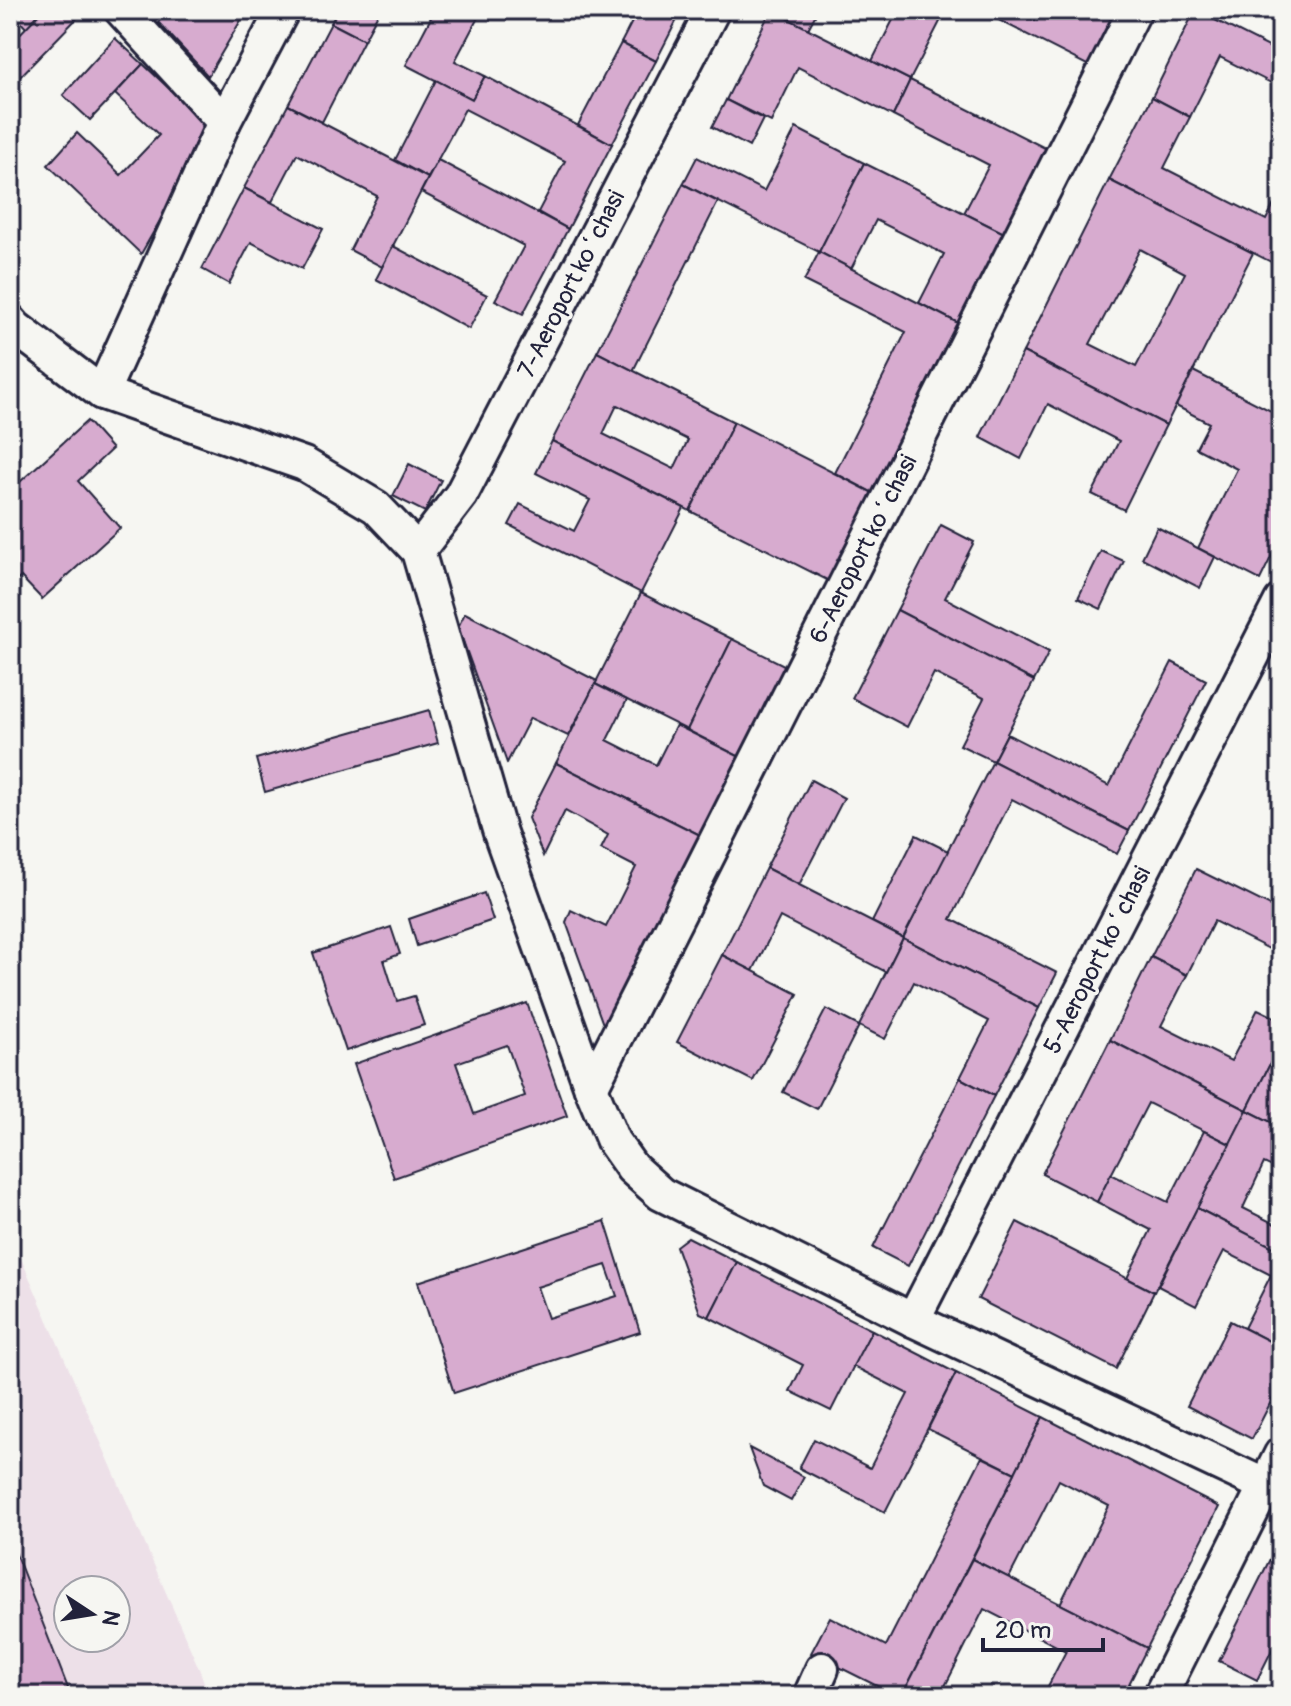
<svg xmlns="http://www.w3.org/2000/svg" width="1291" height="1706" viewBox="0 0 1291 1706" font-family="Pangolin,sans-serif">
<rect width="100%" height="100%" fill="#f6f6f2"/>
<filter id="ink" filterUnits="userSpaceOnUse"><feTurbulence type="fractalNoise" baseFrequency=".0125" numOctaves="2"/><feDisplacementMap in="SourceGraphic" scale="16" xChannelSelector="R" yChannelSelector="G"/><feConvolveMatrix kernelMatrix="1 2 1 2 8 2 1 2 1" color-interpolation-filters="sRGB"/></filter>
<g filter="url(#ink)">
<path fill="#ede0e8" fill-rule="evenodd" d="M10 1233 200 1671 209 1696H10ZM68 1590H116V1638H68Z"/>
<g fill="#d7abcf" stroke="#22223b" stroke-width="2" fill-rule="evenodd">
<polygon points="10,10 43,10 26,28"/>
<polygon points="43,10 85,10 10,87 10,44"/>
<polygon points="170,10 247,10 208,76 158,22"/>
<polygon points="338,10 380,10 364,40 331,23"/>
<polygon points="435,10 482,10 455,61 485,76 472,99 406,65"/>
<polygon points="638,10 682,10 656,61 621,43"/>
<polygon points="771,10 818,10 808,29"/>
<polygon points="771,10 910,80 893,116 798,67 771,122 726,100"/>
<polygon points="898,10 946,10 910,80 872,61"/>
<polygon points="979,10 1015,10 1037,21 1042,10 1117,10 1089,66"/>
<polygon points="1195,10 1281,53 1281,88 1220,57 1190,117 1152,97"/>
<polygon points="331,23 364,40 322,122 288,105"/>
<polygon points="115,38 143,64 90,120 63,95"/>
<polygon points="621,43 656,61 612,144 578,125"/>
<polygon points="143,64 212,129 141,254 48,165 77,133 121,175 159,135 115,94"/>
<polygon points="485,76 612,144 568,229 538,212 565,161 465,109 428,178 395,160 436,80 472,99"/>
<polygon points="910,80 1047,149 1004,233 964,213 989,165 893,116"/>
<polygon points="1152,97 1190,117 1164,168 1266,220 1281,190 1281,267 1109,180"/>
<polygon points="726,100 763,119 749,147 712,127"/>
<polygon points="288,105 428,178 382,267 350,250 377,196 297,154 272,202 244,188"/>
<polygon points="796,128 864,163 819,252 683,184 697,157 764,191"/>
<polygon points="438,160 568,229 523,314 495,300 524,246 421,192"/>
<polygon points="864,163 1004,233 958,323 919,303 944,254 876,220 851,269 819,252"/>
<path d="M1109 180 1253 253 1166 425 1023 352ZM1140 249 1185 273 1136 367 1090 344Z"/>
<polygon points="683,184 718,202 633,371 597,352"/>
<polygon points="244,188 323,229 302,269 251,242 229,284 202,269"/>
<polygon points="393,246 487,295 469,329 376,279"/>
<polygon points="819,252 958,323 873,493 835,473 906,332 804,281"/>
<path d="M597 352 734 422 690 511 552 441ZM617 405 688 440 674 469 603 434Z"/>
<polygon points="1023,352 1166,425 1124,510 1092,494 1119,441 1048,404 1021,459 980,437"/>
<polygon points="1193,371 1281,416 1281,537 1260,580 1198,548 1237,469 1196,448 1209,423 1176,406"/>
<polygon points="87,421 112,449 78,481 120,528 42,599 21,577 10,587 10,491"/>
<polygon points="734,422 873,493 829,581 690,511"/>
<polygon points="552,441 684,508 641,593 509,525 520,504 574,531 590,500 536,473"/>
<polygon points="409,464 441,480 425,512 393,496"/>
<polygon points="941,525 974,542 945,598 1049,652 1034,681 897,610"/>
<polygon points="1157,527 1215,557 1200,588 1142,558"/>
<polygon points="1101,551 1124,561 1101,609 1078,598"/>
<polygon points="641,593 732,639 687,730 595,684"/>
<polygon points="897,610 1034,681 993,761 960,745 984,698 934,673 907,727 852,698"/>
<polygon points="465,613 597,681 568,736 530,718 507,763 458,627"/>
<polygon points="732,639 786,666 740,757 687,730"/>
<polygon points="1172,662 1206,680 1129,831 993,761 1007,734 1109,786"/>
<polygon points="595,684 627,700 607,740 656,765 676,725 740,757 700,835 556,763"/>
<polygon points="429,710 438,743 265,792 256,759"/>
<polygon points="993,761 1129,831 1117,854 1012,799 951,919 1057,973 1039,1008 903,938"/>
<polygon points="556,763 700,835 604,1027 566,922 571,910 606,927 636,867 601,849 608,835 565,811 543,856 528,818"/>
<polygon points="811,780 844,798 799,885 766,868"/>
<polygon points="916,835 948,851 903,938 872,922"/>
<polygon points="766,868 903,938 886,972 780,917 753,971 722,955"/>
<polygon points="1196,869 1281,911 1281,955 1214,921 1187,975 1151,957"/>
<polygon points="484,893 493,920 417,946 409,919"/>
<polygon points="391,927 400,954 384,960 397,1001 414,996 424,1025 346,1051 313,953"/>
<polygon points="903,938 1039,1008 994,1096 960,1078 989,1021 914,982 885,1039 859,1026"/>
<polygon points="722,955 798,994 753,1081 677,1042"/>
<polygon points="1151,957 1187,975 1161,1026 1231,1061 1258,1009 1281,1020 1281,1042 1247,1110 1110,1040"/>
<path d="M527 1003 567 1116 394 1178 354 1064ZM507 1045 525 1096 474 1114 456 1063Z"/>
<polygon points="826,1009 859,1026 817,1109 783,1092"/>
<polygon points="1110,1040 1247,1110 1230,1144 1148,1103 1097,1202 1042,1174"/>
<polygon points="1281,1042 1281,1127 1247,1110"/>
<polygon points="960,1078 994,1096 908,1266 873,1248"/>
<polygon points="1247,1110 1281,1127 1281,1171 1264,1163 1243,1208 1281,1227 1281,1251 1197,1208"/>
<polygon points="1204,1131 1230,1144 1154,1292 1127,1278 1151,1230 1097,1202 1111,1174 1168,1202"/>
<polygon points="1197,1208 1281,1251 1281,1347 1244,1328 1271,1275 1224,1251 1196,1306 1158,1286"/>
<path d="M605 1221 640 1332 454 1393 418 1282ZM606 1265 617 1296 548 1318 537 1287Z"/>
<polygon points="1017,1222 1154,1292 1116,1369 978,1299"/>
<polygon points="688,1237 737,1262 709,1317 700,1313 676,1246"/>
<polygon points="737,1262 872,1330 831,1411 790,1391 803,1365 709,1317"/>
<polygon points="1230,1321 1281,1347 1281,1382 1252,1439 1187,1406"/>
<polygon points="872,1330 956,1373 885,1512 799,1468 814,1439 870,1468 908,1394 853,1366"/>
<polygon points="956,1373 1043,1417 1015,1473 928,1429"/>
<polygon points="1043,1417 1219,1507 1147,1648 1060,1604 1109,1506 1059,1480 1009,1578 972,1559"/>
<polygon points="749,1448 804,1477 791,1501 763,1486"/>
<polygon points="982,1457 1015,1473 902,1696 897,1696 811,1653 830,1617 886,1646"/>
<polygon points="10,1539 71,1696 10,1696"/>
<polygon points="1279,1541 1281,1632 1257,1680 1219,1661"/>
<polygon points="972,1559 1147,1648 1123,1696 1043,1696 1066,1651 984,1609 940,1696 902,1696"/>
</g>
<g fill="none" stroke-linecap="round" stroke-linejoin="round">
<g stroke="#22223b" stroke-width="38">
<g id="minor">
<polyline points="121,10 224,122"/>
<polyline points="10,321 16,328 102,393 304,464 376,507 418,551 500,833 591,1088 613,1141 632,1168 661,1194 913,1320 1281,1493"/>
<polyline points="102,393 224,122 283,10"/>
<polyline points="418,551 461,495 713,10"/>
<polyline points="591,1088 1135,10"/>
<polyline points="913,1320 1281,601"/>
<polyline points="810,1696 822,1669"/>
<polyline points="1160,1696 1281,1454"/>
</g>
</g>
<use href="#minor" stroke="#f6f6f2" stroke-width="32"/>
</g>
</g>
<g text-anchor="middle" stroke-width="7" stroke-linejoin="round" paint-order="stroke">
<g font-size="24" fill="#22223b" stroke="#f6f6f2">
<text transform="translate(571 284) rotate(-63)" y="8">7-Aeroport koʻchasi</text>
<text transform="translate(863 549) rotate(-63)" y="8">6-Aeroport koʻchasi</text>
<text transform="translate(1097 960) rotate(-63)" y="8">5-Aeroport koʻchasi</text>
</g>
</g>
<rect width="1291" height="1706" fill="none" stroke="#f6f6f2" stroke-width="40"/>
<rect x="20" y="20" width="1251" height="1666" fill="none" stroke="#22223b" stroke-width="3" filter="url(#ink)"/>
<g transform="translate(92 1614) rotate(102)"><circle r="38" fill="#f6f6f2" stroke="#a1a1a9" stroke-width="2"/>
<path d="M0-6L14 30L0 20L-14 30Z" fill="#22223b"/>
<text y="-12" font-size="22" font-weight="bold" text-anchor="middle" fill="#22223b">N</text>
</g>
<path d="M983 1638v12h120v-12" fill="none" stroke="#22223b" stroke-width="4"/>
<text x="995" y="1638" font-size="24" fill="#22223b" stroke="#f6f6f2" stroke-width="6" paint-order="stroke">20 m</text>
</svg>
